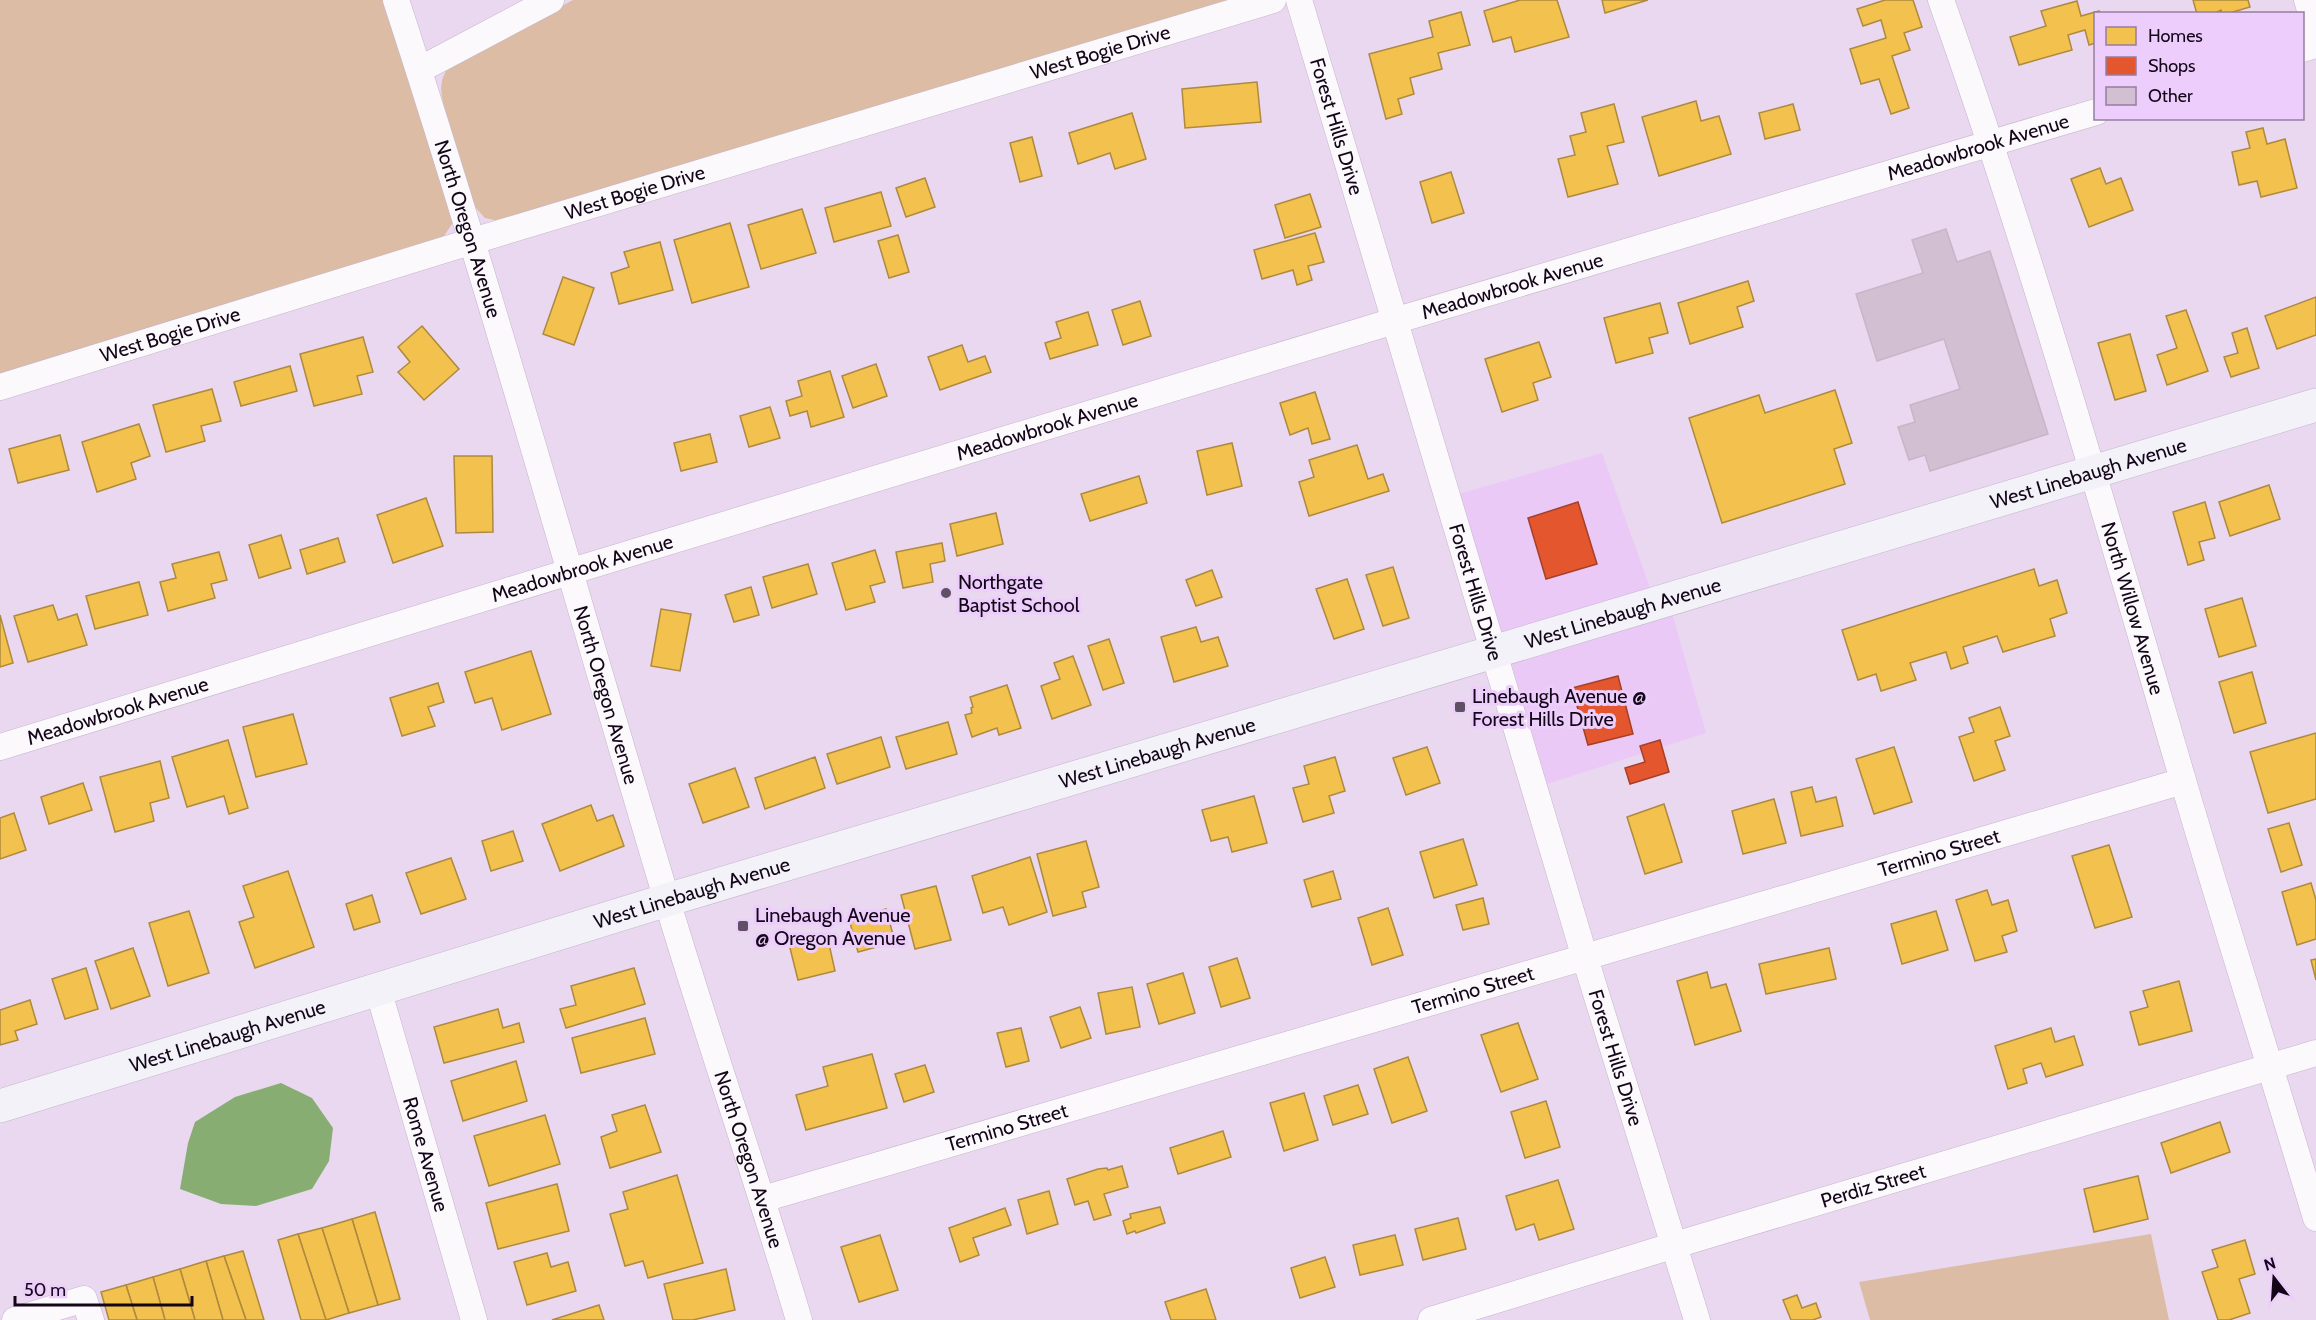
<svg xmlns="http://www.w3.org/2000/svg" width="2316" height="1320" viewBox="0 0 2316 1320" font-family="Cabin,sans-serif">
<rect width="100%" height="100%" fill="#e9d8f0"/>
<g fill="#eac9f7">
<polygon points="1602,453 1651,591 1503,636 1459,494"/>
<polygon points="1672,613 1706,733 1547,784 1511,662"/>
</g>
<g fill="#dcbca5">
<polygon points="0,0 384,0 454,221 442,239 0,376"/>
<path d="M573 0H1236L499 221 485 218 475 207 443 103C440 87 440 80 449 66Z"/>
<polygon points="2151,1234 2169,1320 1870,1320 1859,1282"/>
</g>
<polygon fill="#88ad73" points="281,1083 312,1098 333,1128 329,1161 312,1189 256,1206 221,1204 180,1189 188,1143 195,1122 235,1097"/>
<g fill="#f2c14e" stroke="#af893e" stroke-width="1.5">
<polygon points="1520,0 1557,0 1569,37 1515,52 1511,37 1493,42 1484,11"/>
<polygon points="1602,0 1648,0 1605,13"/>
<polygon points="1885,0 1913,0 1922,27 1904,33 1910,50 1892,56 1909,108 1891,114 1879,79 1861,84 1850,49 1886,38 1881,20 1863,26 1857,9"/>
<polygon points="2193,0 2248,0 2250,7 2226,14 2222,14 2221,10 2213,14 2197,14"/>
<polygon points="2077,1 2081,16 2099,11 2099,14 2096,14 2096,43 2089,45 2085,30 2068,35 2072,50 2019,65 2010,37 2046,26 2041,11"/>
<polygon points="1461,12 1470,45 1438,53 1442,69 1410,78 1414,94 1398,99 1402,114 1386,119 1369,54 1433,37 1429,21"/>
<polygon points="1257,82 1261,122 1185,128 1182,89"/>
<polygon points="1696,101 1701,121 1719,116 1731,154 1659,176 1642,117"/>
<polygon points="1614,104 1624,142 1607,146 1618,184 1568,197 1558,159 1575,155 1570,136 1586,132 1581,113"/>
<polygon points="1793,104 1800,130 1765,139 1759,113"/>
<polygon points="1132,113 1146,159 1115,169 1110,153 1078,164 1069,133"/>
<polygon points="2263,128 2267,144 2285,139 2297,188 2261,197 2257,181 2239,185 2232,152 2250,148 2246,132"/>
<polygon points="1032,137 1042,176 1020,182 1010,143"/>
<polygon points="2100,168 2106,184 2121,178 2133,210 2089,227 2071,179"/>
<polygon points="1451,172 1464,213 1432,223 1420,182"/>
<polygon points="925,178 935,207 906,217 896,188"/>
<polygon points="881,192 891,226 834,242 825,208"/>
<polygon points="1310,194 1321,227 1285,238 1275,205"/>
<polygon points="802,209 816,253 761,269 748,225"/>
<polygon points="730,223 749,287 692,303 674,240"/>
<polygon points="1315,233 1324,262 1308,266 1312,280 1297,285 1293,270 1262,279 1254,250"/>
<polygon points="898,235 909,272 889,278 878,241"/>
<polygon points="660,242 673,290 619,304 611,273 629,267 624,252"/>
<polygon points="563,277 594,288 574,345 543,334"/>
<polygon points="1748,281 1754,301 1737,307 1743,327 1690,344 1678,303"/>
<polygon points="2316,297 2316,335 2277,349 2265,316"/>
<polygon points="1140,301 1151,336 1123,345 1112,310"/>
<polygon points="1660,303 1668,333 1649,338 1653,353 1616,363 1604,318"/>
<polygon points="2186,310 2208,371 2167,385 2157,355 2177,348 2166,316"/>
<polygon points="1088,312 1098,345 1050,359 1045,343 1061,338 1056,322"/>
<polygon points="422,326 459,369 424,400 398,372 410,362 398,347"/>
<polygon points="2247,328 2259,368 2231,377 2224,357 2238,353 2232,333"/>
<polygon points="2130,334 2146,391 2115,400 2098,343"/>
<polygon points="363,337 373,372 357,376 362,394 314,406 300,354"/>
<polygon points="1539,342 1551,377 1533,383 1538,400 1502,412 1485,359"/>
<polygon points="962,345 968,362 985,356 991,372 940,390 928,357"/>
<polygon points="876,364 887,396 853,408 842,376"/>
<polygon points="290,366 297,391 241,406 234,382"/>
<polygon points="830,371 844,417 811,427 807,411 790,416 786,401 802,396 798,381"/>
<polygon points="212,389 221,421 201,426 205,441 166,452 153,405"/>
<polygon points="1835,390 1852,443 1834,449 1845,484 1722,523 1689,418 1759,395 1765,413"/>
<polygon points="1315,392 1330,439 1312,444 1308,428 1290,435 1280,403"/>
<polygon points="770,407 780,438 749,447 740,416"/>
<polygon points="139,424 150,456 131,463 136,479 97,492 82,442"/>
<polygon points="710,434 717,462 681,471 674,443"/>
<polygon points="60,435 69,470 18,483 9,449"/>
<polygon points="1232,443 1242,486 1207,495 1197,451"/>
<polygon points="1357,445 1368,479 1383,474 1389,491 1309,516 1299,482 1314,477 1309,460"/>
<polygon points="454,456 492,456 493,532 456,533"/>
<polygon points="1139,476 1147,503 1090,521 1081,494"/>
<polygon points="2269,485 2280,519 2230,536 2219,502"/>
<polygon points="426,498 443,546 393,563 377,515"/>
<polygon points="2205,502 2215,538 2199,542 2204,560 2188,565 2173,512"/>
<polygon points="996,513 1003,544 957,556 950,524"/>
<polygon points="281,535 291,568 259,578 249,545"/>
<polygon points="338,538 345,562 307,574 300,550"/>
<polygon points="942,543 945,561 930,564 933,582 903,588 896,552"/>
<polygon points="875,550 885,582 870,586 875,602 846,610 832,563"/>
<polygon points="219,552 227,580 211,584 215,598 168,611 160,582 176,578 172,564"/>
<polygon points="808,564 817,594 772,608 763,577"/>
<polygon points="1393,567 1409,618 1383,626 1366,575"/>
<polygon points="2034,569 2039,586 2057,580 2067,613 2050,619 2055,636 2003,652 1997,636 1963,647 1968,663 1951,669 1946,652 1910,663 1916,680 1881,691 1876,674 1858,680 1842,630"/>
<polygon points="1212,570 1222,597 1196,606 1186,580"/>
<polygon points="1347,579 1364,629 1334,639 1316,589"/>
<polygon points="139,582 148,615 95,629 86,596"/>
<polygon points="751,587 759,615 734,622 725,595"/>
<polygon points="2242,598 2256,646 2219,657 2205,609"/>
<polygon points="53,605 58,620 77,614 87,645 28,662 14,616"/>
<polygon points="661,609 691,614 680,671 651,666"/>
<polygon points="0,615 13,663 0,667"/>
<polygon points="1196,627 1201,642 1218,637 1228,666 1174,682 1161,637"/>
<polygon points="1109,639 1124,683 1103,690 1088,646"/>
<polygon points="531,651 551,714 502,730 492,698 475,703 465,672"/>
<polygon points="1073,656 1091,705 1052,719 1041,686 1060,679 1054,663"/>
<polygon points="2252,672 2266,723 2234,733 2219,682"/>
<polygon points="438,683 444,702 428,707 435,726 402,736 390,698"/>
<polygon points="1007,685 1021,728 999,735 997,728 972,737 965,715 972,713 971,708 973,707 970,697"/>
<polygon points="2000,707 2010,736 1995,741 2005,770 1974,781 1959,737 1974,732 1969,718"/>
<polygon points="293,714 307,764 256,777 243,727"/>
<polygon points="948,722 957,754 906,769 896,737"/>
<polygon points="2316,733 2316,799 2268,813 2250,752"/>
<polygon points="881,737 890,767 837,784 827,754"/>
<polygon points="228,740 248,808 229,814 224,796 187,807 172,757"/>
<polygon points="1427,747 1440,783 1406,795 1393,758"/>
<polygon points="1894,747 1912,802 1874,814 1856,759"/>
<polygon points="815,757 825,788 765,809 755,778"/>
<polygon points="1335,757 1345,791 1329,796 1334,813 1303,822 1293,788 1309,784 1304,766"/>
<polygon points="160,761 169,798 150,803 154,821 115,832 100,777"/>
<polygon points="735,768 749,807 703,823 689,784"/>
<polygon points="83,783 92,810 49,824 41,797"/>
<polygon points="1812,787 1816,802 1836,797 1843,826 1801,836 1791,792"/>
<polygon points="1254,796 1267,843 1232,852 1228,837 1211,841 1202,810"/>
<polygon points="1774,799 1786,843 1743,854 1732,811"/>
<polygon points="1664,804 1682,862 1645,874 1627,817"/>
<polygon points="591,805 597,821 613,815 624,846 560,871 542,824"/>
<polygon points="14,813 26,850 0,859 0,818"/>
<polygon points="2289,823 2302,865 2281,872 2268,829"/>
<polygon points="513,831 523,861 491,871 482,841"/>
<polygon points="1463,839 1477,885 1434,898 1420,852"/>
<polygon points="1086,841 1099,887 1082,892 1086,907 1053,916 1037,854"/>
<polygon points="2109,845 2132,917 2095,928 2072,856"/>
<polygon points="1030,857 1047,912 1009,925 1003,907 983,913 972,876"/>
<polygon points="451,858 466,899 421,914 406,873"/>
<polygon points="288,871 314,947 255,968 239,922 254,917 243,886"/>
<polygon points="1333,871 1341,899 1312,907 1304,880"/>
<polygon points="2311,883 2316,900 2316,939 2297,945 2282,892"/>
<polygon points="936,886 951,940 915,949 901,895"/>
<polygon points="1987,890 1992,905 2008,900 2017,931 2002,936 2007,952 1975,961 1956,900"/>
<polygon points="372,895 380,922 354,930 346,904"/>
<polygon points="1483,898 1489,924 1463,930 1456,905"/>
<polygon points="1388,908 1403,955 1372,965 1358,918"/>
<polygon points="886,909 895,942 858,952 849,919"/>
<polygon points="189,911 209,973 168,986 149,923"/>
<polygon points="1936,911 1948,950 1902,964 1891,924"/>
<polygon points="827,935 835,971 798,980 789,944"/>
<polygon points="133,948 150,996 111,1009 95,961"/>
<polygon points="1829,948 1836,979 1766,994 1759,964"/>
<polygon points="1237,958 1250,998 1221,1007 1209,967"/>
<polygon points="2316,959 2316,980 2311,960"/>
<polygon points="86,968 98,1009 65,1019 52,979"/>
<polygon points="634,968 645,1004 566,1028 560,1009 576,1005 571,986"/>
<polygon points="1707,972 1711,988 1726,984 1741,1031 1695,1045 1677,981"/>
<polygon points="1183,973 1195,1013 1159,1024 1147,984"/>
<polygon points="2179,981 2192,1031 2139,1045 2130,1012 2148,1007 2143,991"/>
<polygon points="1132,987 1140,1027 1106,1034 1098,993"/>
<polygon points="30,1000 37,1024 15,1031 18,1040 0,1045 0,1010"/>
<polygon points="1080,1007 1091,1038 1061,1048 1050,1017"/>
<polygon points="498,1009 503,1028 519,1023 524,1042 444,1063 434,1027"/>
<polygon points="645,1018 655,1054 581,1073 572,1038"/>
<polygon points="1518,1023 1538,1079 1501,1092 1481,1035"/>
<polygon points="1021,1028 1029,1061 1006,1067 997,1033"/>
<polygon points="2051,1028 2055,1042 2074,1036 2083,1065 2046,1077 2041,1063 2023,1069 2027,1083 2008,1089 1995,1046"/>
<polygon points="872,1054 887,1108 806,1130 796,1095 828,1086 823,1067"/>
<polygon points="1408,1057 1427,1111 1392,1123 1374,1069"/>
<polygon points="516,1061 527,1101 463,1121 451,1081"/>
<polygon points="925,1065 934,1092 904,1102 895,1074"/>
<polygon points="1358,1085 1368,1114 1333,1125 1324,1096"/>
<polygon points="1304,1093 1318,1140 1284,1151 1270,1103"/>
<polygon points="1546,1101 1560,1147 1525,1158 1511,1112"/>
<polygon points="645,1105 661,1152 610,1168 601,1137 617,1131 612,1115"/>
<polygon points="545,1115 560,1164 489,1186 474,1136"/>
<polygon points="2220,1122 2230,1152 2171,1173 2161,1143"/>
<polygon points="1223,1131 1231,1157 1178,1174 1170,1148"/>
<polygon points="1122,1166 1128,1187 1104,1194 1111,1215 1094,1220 1088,1201 1075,1205 1067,1179 1098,1169 1107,1168 1108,1170"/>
<polygon points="677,1175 703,1263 648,1278 643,1261 625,1266 610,1214 628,1209 623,1192"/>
<polygon points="2138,1176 2148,1219 2094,1232 2084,1189"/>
<polygon points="1558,1180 1574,1229 1539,1240 1534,1224 1516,1230 1506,1196"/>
<polygon points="557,1184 569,1231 498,1249 486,1203"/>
<polygon points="1049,1191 1058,1224 1027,1234 1018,1200"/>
<polygon points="1160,1207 1165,1223 1136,1233 1135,1231 1127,1234 1123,1221 1131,1218 1130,1214"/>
<polygon points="1005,1208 1011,1225 973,1238 979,1255 960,1262 949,1228"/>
<polygon points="375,1212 400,1299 378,1305 352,1219"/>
<polygon points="1458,1218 1466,1249 1423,1260 1415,1229"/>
<polygon points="352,1219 378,1305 349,1313 322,1228"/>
<polygon points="322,1228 349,1313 326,1320 298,1234"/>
<polygon points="298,1234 326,1320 301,1320 278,1240"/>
<polygon points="880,1235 898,1290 859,1302 841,1247"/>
<polygon points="1395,1235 1403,1265 1360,1275 1353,1245"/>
<polygon points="2245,1240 2255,1274 2239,1279 2250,1313 2229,1320 2218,1320 2202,1272 2218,1267 2212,1250"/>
<polygon points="243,1251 264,1320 246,1320 224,1256"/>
<polygon points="547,1253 551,1267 568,1262 576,1291 527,1305 514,1262"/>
<polygon points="224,1256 246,1320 223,1320 206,1261"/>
<polygon points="1325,1257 1335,1287 1300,1298 1291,1268"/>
<polygon points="206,1261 223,1320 195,1320 180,1269"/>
<polygon points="180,1269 195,1320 165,1320 153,1277"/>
<polygon points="726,1269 735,1310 693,1320 673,1320 664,1284"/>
<polygon points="153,1277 165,1320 137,1320 126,1285"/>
<polygon points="126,1285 137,1320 109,1320 101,1292"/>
<polygon points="1206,1289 1216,1320 1171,1320 1165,1302"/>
<polygon points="1797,1295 1802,1308 1816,1303 1821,1317 1813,1320 1791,1320 1783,1300"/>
<polygon points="599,1305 604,1320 552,1320"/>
</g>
<g fill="#e4572e" stroke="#a63f28" stroke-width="1.5">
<polygon points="1578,502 1597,564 1546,579 1528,518"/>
<polygon points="1618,676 1633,734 1588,745 1572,688"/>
<polygon points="1660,740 1669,772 1630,784 1625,768 1645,762 1640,746"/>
</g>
<polygon fill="#d2bfd2" stroke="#c8b5c8" stroke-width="1.5" points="1946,229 1957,262 1990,251 2048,434 1930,471 1925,455 1909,460 1898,427 1915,422 1910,405 1960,389 1944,339 1877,361 1856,294 1923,273 1912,240"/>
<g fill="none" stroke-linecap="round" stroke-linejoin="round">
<g stroke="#c4b5ca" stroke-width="27">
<g id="street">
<path id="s1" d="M396 0C493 297 576 598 666 897 708 1038 757 1178 799 1320"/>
<path id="s2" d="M1299 0 1585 958 1697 1320"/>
<path id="s3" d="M1941 0C2032 256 2106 516 2182 777 2225 924 2272 1071 2316 1218"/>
<polyline points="2307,0 2316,30"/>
<polyline points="2302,49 2316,45"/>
<polyline points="419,70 551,0"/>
<path id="s4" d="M0 387 473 241 1273 0"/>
<path id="s5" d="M0 747 569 572 1394 321 2096 112"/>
<path id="s6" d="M378 989 474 1320"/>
<path id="s7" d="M763 1199 2183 781"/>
<polyline points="15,1320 84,1299 91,1320"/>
<path id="s8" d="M1431 1320 1675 1245 2316 1053"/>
</g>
</g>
<g stroke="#c4b5ca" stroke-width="34">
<g id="secondary">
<path id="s9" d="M0 1106 667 900 2316 405"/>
</g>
</g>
<use href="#street" stroke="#fcf9fd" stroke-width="26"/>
<use href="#secondary" stroke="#f2f2f8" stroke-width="33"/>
</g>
<g fill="#5f5064" stroke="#edcdfb" stroke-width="2">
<circle cx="946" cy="593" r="6"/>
<rect x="1454" y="701" width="12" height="12" rx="3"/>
<rect x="737" y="920" width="12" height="12" rx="3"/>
</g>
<g text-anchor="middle" stroke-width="6" stroke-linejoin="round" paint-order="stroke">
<g font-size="20" fill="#140619" stroke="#edcdfb">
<text dy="7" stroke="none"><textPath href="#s4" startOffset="1150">West Bogie Drive</textPath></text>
<text dy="7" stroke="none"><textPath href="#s2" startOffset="132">Forest Hills Drive</textPath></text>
<text dy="7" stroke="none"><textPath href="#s5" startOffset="2067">Meadowbrook Avenue</textPath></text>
<text dy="7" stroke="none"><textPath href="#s4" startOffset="664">West Bogie Drive</textPath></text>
<text dy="7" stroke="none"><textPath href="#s1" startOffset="240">North Oregon Avenue</textPath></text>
<text dy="7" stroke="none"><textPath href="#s5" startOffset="1581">Meadowbrook Avenue</textPath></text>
<text dy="7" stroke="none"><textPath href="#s4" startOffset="178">West Bogie Drive</textPath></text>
<text dy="7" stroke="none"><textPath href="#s5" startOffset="1095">Meadowbrook Avenue</textPath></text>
<text dy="7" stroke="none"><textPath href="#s9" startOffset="2182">West Linebaugh Avenue</textPath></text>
<text dy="7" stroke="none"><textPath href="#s5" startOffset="609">Meadowbrook Avenue</textPath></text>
<text dy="7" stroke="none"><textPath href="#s2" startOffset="618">Forest Hills Drive</textPath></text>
<text dy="7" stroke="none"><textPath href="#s3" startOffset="638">North Willow Avenue</textPath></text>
<text dy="7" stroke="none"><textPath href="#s9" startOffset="1696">West Linebaugh Avenue</textPath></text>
<text dy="7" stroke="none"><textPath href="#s1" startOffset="726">North Oregon Avenue</textPath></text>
<text dy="7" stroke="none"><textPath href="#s5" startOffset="123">Meadowbrook Avenue</textPath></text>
<text dy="7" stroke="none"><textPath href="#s9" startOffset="1210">West Linebaugh Avenue</textPath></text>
<text dy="7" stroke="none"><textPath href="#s7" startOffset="1226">Termino Street</textPath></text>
<text dy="7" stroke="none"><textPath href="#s9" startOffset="724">West Linebaugh Avenue</textPath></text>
<text dy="7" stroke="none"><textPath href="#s7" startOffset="740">Termino Street</textPath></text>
<text dy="7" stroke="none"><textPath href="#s9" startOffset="238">West Linebaugh Avenue</textPath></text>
<text dy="7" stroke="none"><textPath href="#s2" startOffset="1104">Forest Hills Drive</textPath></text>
<text dy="7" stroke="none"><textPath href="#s7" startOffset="254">Termino Street</textPath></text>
<text dy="7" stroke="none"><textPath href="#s6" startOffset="172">Rome Avenue</textPath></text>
<text dy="7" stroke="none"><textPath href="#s1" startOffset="1212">North Oregon Avenue</textPath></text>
<text dy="7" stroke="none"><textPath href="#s8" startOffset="462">Perdiz Street</textPath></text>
</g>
<g font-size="20" fill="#140619" stroke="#edcdfb" text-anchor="start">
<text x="958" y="589">Northgate<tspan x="958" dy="23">Baptist School</tspan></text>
<text x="1472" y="703">Linebaugh Avenue @<tspan x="1472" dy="23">Forest Hills Drive</tspan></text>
<text x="755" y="922">Linebaugh Avenue<tspan x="755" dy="23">@ Oregon Avenue</tspan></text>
</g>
</g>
<rect x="2094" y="12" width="210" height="108" fill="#edcdfb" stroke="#967da1" stroke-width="1.5"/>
<rect x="2106" y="27" width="30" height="18" fill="#f2c14e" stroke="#967da1" stroke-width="1.5"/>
<text x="2148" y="42" font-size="18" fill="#140619">Homes</text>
<rect x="2106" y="57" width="30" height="18" fill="#e4572e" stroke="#967da1" stroke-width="1.5"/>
<text x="2148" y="72" font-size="18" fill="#140619">Shops</text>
<rect x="2106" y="87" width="30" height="18" fill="#d2bfd2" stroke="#967da1" stroke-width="1.5"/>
<text x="2148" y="102" font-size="18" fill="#140619">Other</text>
<g transform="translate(2274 1278) rotate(343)" stroke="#edcdfb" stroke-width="4.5" paint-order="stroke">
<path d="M0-4.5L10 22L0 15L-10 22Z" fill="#140619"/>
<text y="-9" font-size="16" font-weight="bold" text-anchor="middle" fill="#140619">N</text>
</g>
<path d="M15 1296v9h177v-9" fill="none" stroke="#140619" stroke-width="3"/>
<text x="24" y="1296" font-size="18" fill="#140619" stroke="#edcdfb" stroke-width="4.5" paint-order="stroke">50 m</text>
</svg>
